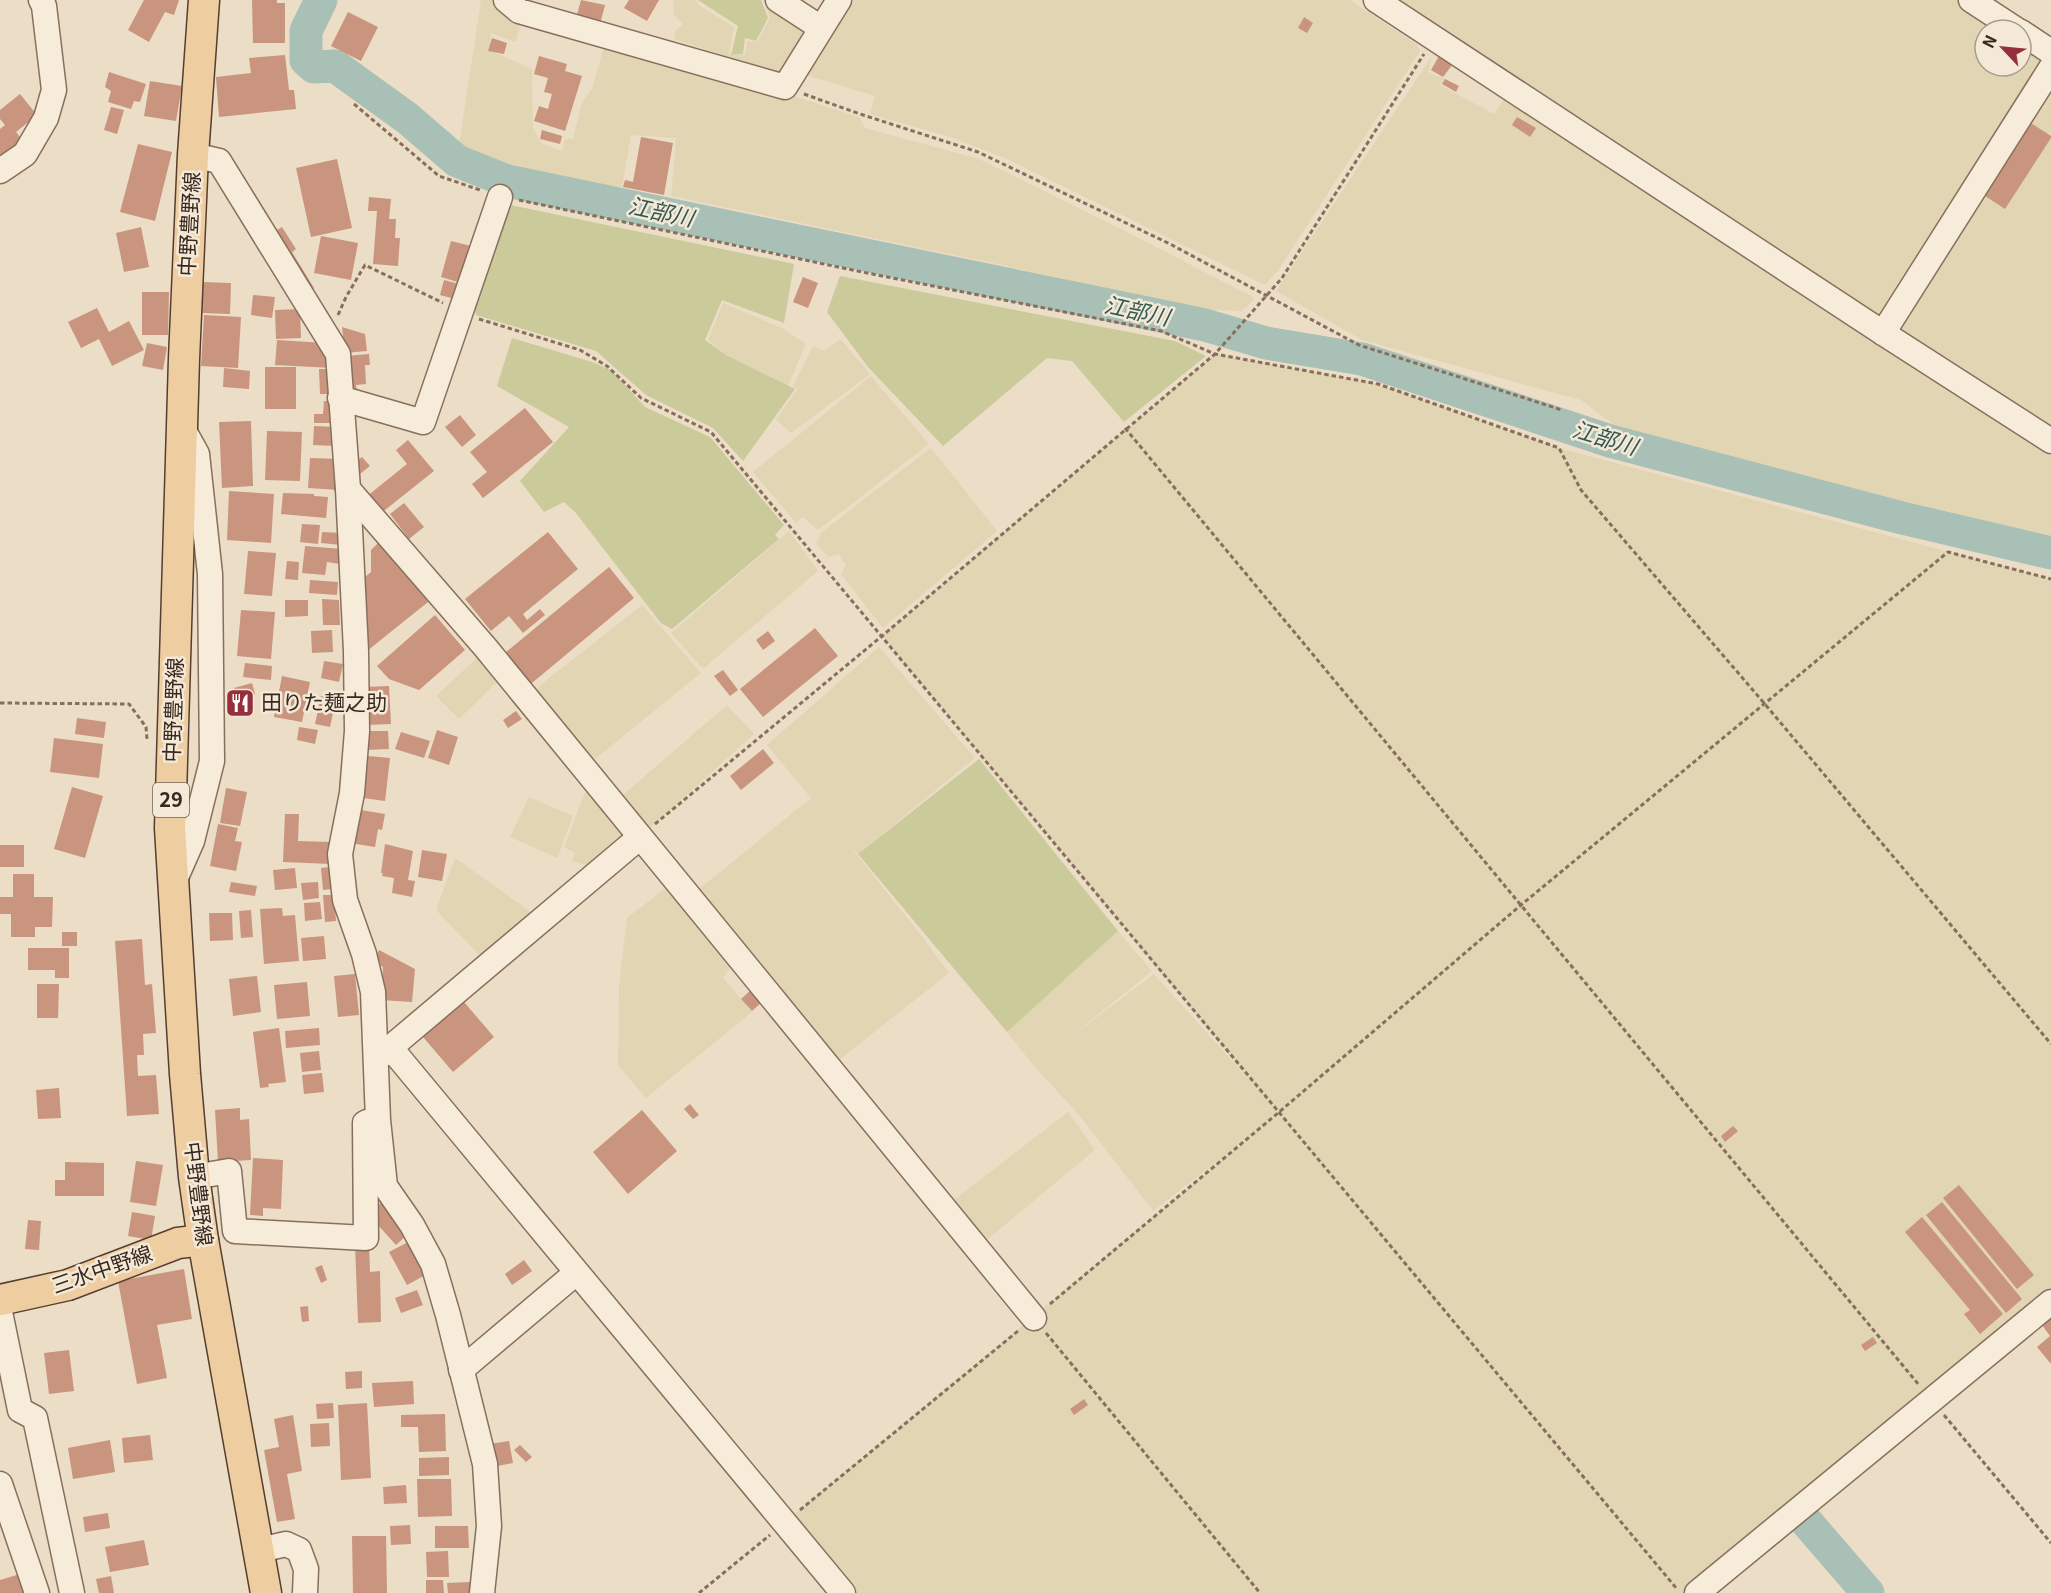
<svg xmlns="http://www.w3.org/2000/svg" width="2051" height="1593" viewBox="0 0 2051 1593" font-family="Georgia,'Noto Sans JP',serif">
<rect width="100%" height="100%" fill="#ecddc6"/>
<g fill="#e2d5b4">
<polygon points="481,0 494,0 520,25 516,42 491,33 489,50 532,69 533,128 541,143 562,151 565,139 573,139 582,102 592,89 605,43 725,74 859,117 865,128 979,159 1129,233 1255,298 1242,311 1215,310 1138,296 1002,265 671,196 676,138 631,135 622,187 571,183 518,176 489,166 459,145"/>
<polygon points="673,0 696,0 699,5 734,27 729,55 745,55 747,41 757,42 770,18 764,0 768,0 816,31 779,74 674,39 675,31 683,24 674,15"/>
<polygon points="854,0 1350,0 1416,44 1420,51 1279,269 1265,285 1007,159 950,137 870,114 875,96 806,75"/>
<polygon points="1376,0 1971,0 2017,30 1985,30 1985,66 2021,66 2021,32 2051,52 2051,441"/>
<polygon points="1432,56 1428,72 1445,79 1440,85 1494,114 1507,94 2051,446 2051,548 1631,438 1581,400 1362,340 1276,291"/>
<polygon points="723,303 784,329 806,344 788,386 726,355 708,340"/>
<polygon points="840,339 870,374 791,433 776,419 798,389 793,386 813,346 825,351"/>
<polygon points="1215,354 1378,384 1559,448 2051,579 2051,1302 1697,1593 843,1593 785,1522 1258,1130 1153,1211 1080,1116 1034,1066 1007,1032 1118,931 1152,971 1064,1042 1154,974 1261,1093 882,636"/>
<polygon points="871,376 929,444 818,530 803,517 796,523 753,472"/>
<polygon points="931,448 997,531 883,628 841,574 846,565 839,554 828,557 816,543 823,531"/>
<polygon points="789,531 818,571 703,669 671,633"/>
<polygon points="642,605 701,673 585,767 530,695 548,679"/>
<polygon points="879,647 975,758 858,854 849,845 917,930 949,973 834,1064 693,894 811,798 767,745"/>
<polygon points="479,656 498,681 459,719 436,696"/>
<polygon points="727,705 754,734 640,837 616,801"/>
<polygon points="587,787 626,838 594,867 572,861 575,853 564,847"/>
<polygon points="529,797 573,816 557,858 510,837"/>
<polygon points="455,858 538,917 483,959 436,910"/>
<polygon points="667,887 733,964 723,978 752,1012 646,1098 618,1065 619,987 627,918"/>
<polygon points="1068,1112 1095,1150 982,1244 950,1203"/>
</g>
<g fill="#caca9b">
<polygon points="698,0 761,0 768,18 756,41 745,38 743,54 731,55 738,26"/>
<polygon points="505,204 794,264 784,323 722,300 705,340 726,355 795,389 743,461 713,428 646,395 596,351 476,315 473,306"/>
<polygon points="840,276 1175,341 1206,356 1124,422 1072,361 1047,358 943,446 868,367 827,312"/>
<polygon points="512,338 592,362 611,370 645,407 710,437 784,525 775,535 779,539 672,629 661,623 575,512 564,502 544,512 520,481 569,427 497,386"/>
<polygon points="979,759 1118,931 1007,1032 858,854"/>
</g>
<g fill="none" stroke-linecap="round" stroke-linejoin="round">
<g stroke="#a8c0b6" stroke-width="33">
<polyline points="321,0 306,31 306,60 314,67 335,66 407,118 457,161 507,181 1205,325 1266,343 1362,359 1610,441 1902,518 2051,553"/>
<polyline points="1804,1519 1868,1593"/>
</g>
</g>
<g fill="#c9957e">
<polygon points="144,0 179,0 174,15 165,12 149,42 128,30"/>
<polygon points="252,0 277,0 277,3 285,3 285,43 253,43"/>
<polygon points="581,0 605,5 600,24 576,18"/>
<polygon points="629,0 659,0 647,21 624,8"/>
<polygon points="348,12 378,27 361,61 331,46"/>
<polygon points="1304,17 1313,23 1307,33 1298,28"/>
<polygon points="492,38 507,43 504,54 488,51"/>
<polygon points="285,55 289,90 294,90 296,109 219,117 216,77 251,73 249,58"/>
<polygon points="539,56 567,64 565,71 582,76 565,131 534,121 539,106 548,109 552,94 544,92 548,78 534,74"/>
<polygon points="1439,56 1453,64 1443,77 1431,70"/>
<polygon points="109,72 146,84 140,102 134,101 131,109 108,102 111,91 105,87"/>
<polygon points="1445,79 1459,86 1456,92 1442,84"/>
<polygon points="150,81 182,86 176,121 144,116"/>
<polygon points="20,94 37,115 16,132 23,141 0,158 0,129 5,125 0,119 0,110"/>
<polygon points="111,107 124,110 117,134 104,130"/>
<polygon points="1517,117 1536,128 1530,137 1512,125"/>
<polygon points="2026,120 2051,136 2051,138 2005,209 1979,192"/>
<polygon points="542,130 562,136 560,144 540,139"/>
<polygon points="641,137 673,143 664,195 623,187 625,180 633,182"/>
<polygon points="138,144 172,152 155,221 120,212"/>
<polygon points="337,159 352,228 311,237 296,168"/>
<polygon points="369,197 391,199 389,219 396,219 395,238 400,238 398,266 373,264 377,211 368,211"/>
<polygon points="141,227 149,267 124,272 116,233"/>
<polygon points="282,227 296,249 292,252 314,288 309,299 269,235"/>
<polygon points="321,236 358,243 351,280 314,273"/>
<polygon points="451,241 471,246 461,283 441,277"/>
<polygon points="803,277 818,283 808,308 793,302"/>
<polygon points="444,280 459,284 455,299 440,295"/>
<polygon points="202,282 231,283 230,314 201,313"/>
<polygon points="142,292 169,292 168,335 142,335"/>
<polygon points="253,295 275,297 272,318 251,315"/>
<polygon points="97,308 109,332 129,321 144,350 112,366 99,339 81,348 68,322"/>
<polygon points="300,309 301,338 276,339 275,310"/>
<polygon points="204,315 241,317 238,368 201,366"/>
<polygon points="342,327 365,334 367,351 345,353"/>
<polygon points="277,340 325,343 332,368 275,365"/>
<polygon points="147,343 167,347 163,370 142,366"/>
<polygon points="369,354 370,365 365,365 366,384 356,385 357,392 349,393 346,356"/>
<rect x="265" y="367" width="31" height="42"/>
<polygon points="224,368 250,371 249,389 223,387"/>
<polygon points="319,369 335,369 335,394 320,394"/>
<polygon points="324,401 337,401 336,423 314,423 314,414 323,414"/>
<polygon points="525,408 553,442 483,498 472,484 487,472 470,452"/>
<polygon points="460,415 476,435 462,447 445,427"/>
<polygon points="251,421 253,486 222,488 219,422"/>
<polygon points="314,426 337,427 336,446 313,445"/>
<polygon points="267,431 302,432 300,481 265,480"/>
<polygon points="408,440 434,471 380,514 366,497 407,464 396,450"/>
<polygon points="362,457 370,466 360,474 352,465"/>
<polygon points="310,458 340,459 339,490 308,488"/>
<polygon points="229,491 274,494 271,543 227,540"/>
<polygon points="283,493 314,494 314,496 328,497 326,518 281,514"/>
<polygon points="404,503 424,527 409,539 390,514"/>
<polygon points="302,524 320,525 318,544 300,542"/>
<polygon points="322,532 342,533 341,545 321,543"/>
<polygon points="548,532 578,569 523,614 527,620 540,609 545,615 523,633 509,616 491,631 465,599"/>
<polygon points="380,541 428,602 362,655 360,581 371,572 371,550"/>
<polygon points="305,546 342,549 340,564 327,562 325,575 302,573"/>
<polygon points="248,551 276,553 272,596 244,594"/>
<polygon points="287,561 299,562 298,580 285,579"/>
<polygon points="609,567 634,598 526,688 500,657"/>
<polygon points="310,580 338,582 337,595 309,593"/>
<polygon points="322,599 339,600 340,625 323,625"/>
<polygon points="285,600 308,600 308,616 285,617"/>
<polygon points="241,610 275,612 271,659 237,656"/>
<polygon points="435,615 465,650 419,690 389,679 377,666"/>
<polygon points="815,628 838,656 763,717 740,689"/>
<polygon points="332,630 333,652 312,653 311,631"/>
<polygon points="768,631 775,641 763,650 756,640"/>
<polygon points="324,661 343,664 339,682 321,678"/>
<polygon points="245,663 272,666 271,680 243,677"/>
<polygon points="723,670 738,690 730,696 714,676"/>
<polygon points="282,676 310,682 302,722 274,717"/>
<polygon points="252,683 255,694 246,697 250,709 235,714 230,695 236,693 234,688"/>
<polygon points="389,686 391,724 366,725 364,687"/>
<polygon points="321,696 336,699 330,727 315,724"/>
<polygon points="516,711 522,719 508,728 503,720"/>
<polygon points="77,718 106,722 104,738 75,734"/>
<polygon points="299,727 318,730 315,744 297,740"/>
<polygon points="437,730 458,737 449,765 428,758"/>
<polygon points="366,731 388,731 389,749 366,750"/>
<polygon points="401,732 430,741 424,758 395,749"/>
<polygon points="54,738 103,744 99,778 50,772"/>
<polygon points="763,749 774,763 741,790 730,776"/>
<polygon points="368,756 390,758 385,801 363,798"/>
<polygon points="72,787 103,796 85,858 54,849"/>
<polygon points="226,788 247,792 240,826 220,823"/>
<polygon points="355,809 385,814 382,830 378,829 375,847 350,843"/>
<polygon points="285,814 299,814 298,841 332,842 331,864 283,862"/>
<polygon points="218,824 238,828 235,841 242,842 236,871 210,866"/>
<polygon points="385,844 413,851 408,880 415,881 412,897 392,893 394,878 382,876 383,873 381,873"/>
<rect x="0" y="845" width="24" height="22"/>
<polygon points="422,850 447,854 442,881 418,877"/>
<polygon points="330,867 332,889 323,890 321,868"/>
<polygon points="295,868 297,888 275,890 273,870"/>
<polygon points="13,874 34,874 34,897 53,897 52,927 35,927 35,937 11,937 11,914 0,914 0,897 13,897"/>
<polygon points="231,882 257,886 255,896 229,892"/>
<polygon points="318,882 319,898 303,900 301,883"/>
<polygon points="323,895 334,895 336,921 325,922"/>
<polygon points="320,902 322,919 305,921 304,903"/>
<polygon points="282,908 283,916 295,915 299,961 264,964 260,909"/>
<polygon points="251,910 253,937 241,938 239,911"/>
<polygon points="209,913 232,913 233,940 210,941"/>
<rect x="62" y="932" width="15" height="14"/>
<polygon points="324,936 326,959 303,961 301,938"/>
<polygon points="142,939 145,985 152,984 156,1033 143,1034 144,1055 137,1055 138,1076 156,1075 159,1114 127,1116 115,941"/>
<polygon points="28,948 69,948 69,978 55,978 55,970 28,970"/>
<polygon points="379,950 415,969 412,1002 381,1000 383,967 374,961"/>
<polygon points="355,974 359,1015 338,1017 334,976"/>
<polygon points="257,976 261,1012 233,1016 229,979"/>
<polygon points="307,982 310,1016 277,1019 274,985"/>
<polygon points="37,984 59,984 58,1018 37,1018"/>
<polygon points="752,989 763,1001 752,1011 741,999"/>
<polygon points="458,995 494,1037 453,1072 417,1030"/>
<polygon points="279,1028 286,1082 268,1084 269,1087 260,1088 253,1032"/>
<polygon points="319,1028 320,1045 286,1048 285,1031"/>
<polygon points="319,1051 321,1070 302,1072 300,1053"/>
<polygon points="322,1073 324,1092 304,1094 302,1075"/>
<polygon points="59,1088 61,1118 38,1119 36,1090"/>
<polygon points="690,1104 699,1115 693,1119 684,1109"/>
<polygon points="240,1108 240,1120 249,1119 251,1160 218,1162 215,1110"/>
<polygon points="642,1110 677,1151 628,1194 593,1152"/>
<polygon points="1733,1126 1738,1131 1725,1142 1721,1136"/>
<polygon points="253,1158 283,1160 281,1209 263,1208 263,1216 250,1215"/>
<polygon points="136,1161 163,1165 156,1206 130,1202"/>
<polygon points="65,1162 104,1163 104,1196 55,1196 55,1180 65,1180"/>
<polygon points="1959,1185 2034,1275 2017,1289 1943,1198"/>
<polygon points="382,1202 409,1233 396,1245 368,1214"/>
<polygon points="1942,1202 2022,1299 2006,1313 1926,1215"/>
<polygon points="132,1212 155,1216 151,1240 128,1236"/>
<polygon points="1922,1217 2003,1314 1980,1334 1964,1314 1970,1310 1905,1232"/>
<polygon points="28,1220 41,1221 39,1250 25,1249"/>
<polygon points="412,1240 429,1273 407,1285 389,1252"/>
<polygon points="369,1243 370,1272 380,1271 381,1322 358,1323 355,1244"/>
<polygon points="524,1260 532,1271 512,1285 505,1274"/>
<polygon points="322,1265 327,1280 321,1283 315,1268"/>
<polygon points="184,1269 192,1319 157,1325 167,1378 137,1384 118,1281"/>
<polygon points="417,1290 423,1305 401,1313 395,1298"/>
<polygon points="308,1306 309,1321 302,1322 300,1307"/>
<polygon points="2051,1318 2051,1364 2037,1347 2050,1336 2042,1325"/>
<polygon points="1873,1337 1877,1343 1865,1351 1861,1345"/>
<polygon points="69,1350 74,1391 49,1394 44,1353"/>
<polygon points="362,1371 362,1388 346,1389 345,1372"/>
<polygon points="413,1381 414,1404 374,1407 372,1383"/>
<polygon points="1084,1399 1088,1405 1074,1415 1070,1409"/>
<polygon points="333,1403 334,1418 317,1419 316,1404"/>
<polygon points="367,1403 371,1478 341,1480 338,1405"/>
<polygon points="445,1414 446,1451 419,1452 418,1427 401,1427 401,1415"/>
<polygon points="293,1415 302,1471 287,1474 295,1519 277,1522 264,1450 279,1447 274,1419"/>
<polygon points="329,1423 330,1446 311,1447 310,1424"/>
<polygon points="150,1435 153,1460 124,1463 122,1438"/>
<polygon points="110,1440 115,1472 73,1479 68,1448"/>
<polygon points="509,1441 513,1463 493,1467 489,1444"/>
<polygon points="520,1445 532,1457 526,1462 514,1450"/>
<polygon points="449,1457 449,1475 419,1476 419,1458"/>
<polygon points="417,1479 451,1479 452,1516 418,1517"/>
<polygon points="406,1485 407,1503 384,1504 383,1487"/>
<polygon points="108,1513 110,1528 85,1532 83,1517"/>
<polygon points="410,1525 411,1544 391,1545 390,1526"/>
<polygon points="435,1526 468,1526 469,1548 435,1548"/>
<polygon points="352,1536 386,1536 387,1593 353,1593"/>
<polygon points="144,1540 149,1565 110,1572 105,1547"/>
<polygon points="448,1551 449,1577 427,1577 426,1552"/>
<polygon points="20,1574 25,1593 0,1593 0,1580"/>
<polygon points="111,1576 114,1593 99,1593 96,1579"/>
<polygon points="426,1580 443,1580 444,1593 426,1593"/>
<polygon points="471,1582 472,1593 448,1593 447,1583"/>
</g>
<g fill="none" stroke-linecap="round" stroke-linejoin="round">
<g stroke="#876f5d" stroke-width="27">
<g id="minor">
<polyline points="506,0 519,11 785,87 839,0"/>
<polyline points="778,0 821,28"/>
<polyline points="1376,0 1883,333 2051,441"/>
<polyline points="1971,0 2017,30"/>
<polyline points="2021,32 2051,52"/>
<polyline points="193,155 219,161 338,354 348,489 356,651 357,731 352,793 340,854 345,900 364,954 373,992 378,1120 385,1186 412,1225 433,1264 448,1315 485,1464 489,1526 482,1593"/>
<polyline points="0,171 25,154 46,118 54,90 44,6 41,0"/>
<polyline points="1883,333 2051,68"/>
<polyline points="340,398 423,422 500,197"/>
<polyline points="348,489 485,647 1034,1318"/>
<polyline points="174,882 192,841 212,761 210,574 197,454 182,427"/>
<polyline points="390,1047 843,1593"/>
<polyline points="378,1058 640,837"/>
<polyline points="194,1177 229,1171 235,1231 366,1238 365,1123 367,1122"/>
<polyline points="0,1312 20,1410 35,1418 72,1593"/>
<polyline points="461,1370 576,1273"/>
<polyline points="0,1484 37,1593"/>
<polyline points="260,1550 286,1544 299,1550 306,1569 305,1593"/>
<polyline points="1697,1593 2051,1302"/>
</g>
</g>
<g stroke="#553e31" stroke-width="33">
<g id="major">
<polyline points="204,0 193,155 184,359 170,828 185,1074 194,1177 203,1240 266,1593"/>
<polyline points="0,1300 68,1285 178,1243 203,1240"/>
</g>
</g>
<g stroke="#876f5d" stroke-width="3" stroke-dasharray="4.5 3" stroke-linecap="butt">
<polyline points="804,94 860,114 978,152 1170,244 1359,345 1562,410"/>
<polyline points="354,104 439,176 480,190"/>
<polyline points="519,200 862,272 1161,331 1215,354 1378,384 1559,448 1581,490 1764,703 2051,1044"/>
<polyline points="338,315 346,297 365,265 443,303"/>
<polyline points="479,319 580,350 607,366 641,398 711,432 1677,1589"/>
<polyline points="1125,428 1919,1385"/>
<polyline points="0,703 129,704 146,727 147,739"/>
<polyline points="655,824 882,636 1215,354 1282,278 1424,54"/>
<polyline points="1050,1304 1278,1113 1521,905 1948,552 2051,579"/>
<polyline points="1046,1333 1260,1593"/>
<polyline points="1944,1415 2051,1543"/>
<polyline points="800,1510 1018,1331"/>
<polyline points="699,1593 770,1535"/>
</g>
<use href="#minor" stroke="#f7ebd9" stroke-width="24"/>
<use href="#major" stroke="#eecda0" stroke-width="30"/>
</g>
<defs>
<g id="restaurant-square" transform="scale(1.5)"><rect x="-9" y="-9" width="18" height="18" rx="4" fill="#942f3b" stroke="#f4e8d6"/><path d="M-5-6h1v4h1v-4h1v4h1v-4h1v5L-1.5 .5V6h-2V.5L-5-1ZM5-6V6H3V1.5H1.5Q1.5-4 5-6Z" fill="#fff"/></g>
</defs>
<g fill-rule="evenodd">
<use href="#restaurant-square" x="240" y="703"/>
</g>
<g text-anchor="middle" stroke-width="5" stroke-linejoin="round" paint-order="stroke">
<rect fill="#f4e8d6" stroke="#706257" stroke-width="1.5" x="153" y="783" width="36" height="34" rx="4.5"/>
<g font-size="20" font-weight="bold" fill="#382920">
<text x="171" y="807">29</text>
</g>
<g font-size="21" fill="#382920" stroke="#f4e8d6">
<text transform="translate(190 224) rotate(-87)" y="7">中野豊野線</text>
<text transform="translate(174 710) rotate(-88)" y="7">中野豊野線</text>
<text transform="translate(198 1194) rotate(83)" y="7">中野豊野線</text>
<text transform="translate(102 1270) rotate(-19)" y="7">三水中野線</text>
</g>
<g font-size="21" fill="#382920" stroke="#f4e8d6" text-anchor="start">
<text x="261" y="710">田りた麺之助</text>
</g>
<g font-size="22" font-style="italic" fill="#305750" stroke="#f4e8d6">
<text transform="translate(661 212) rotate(12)" y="8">江部川</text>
<text transform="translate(1137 311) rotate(12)" y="8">江部川</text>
<text transform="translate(1605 438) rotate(17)" y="8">江部川</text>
</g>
</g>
<g transform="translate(2003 48) rotate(296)"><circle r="28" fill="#f4e8d6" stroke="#a99c8d" stroke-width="1.5"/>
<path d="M0-4.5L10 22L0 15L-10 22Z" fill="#942f3b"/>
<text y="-9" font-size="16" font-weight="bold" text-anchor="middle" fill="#382920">N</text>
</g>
</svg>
